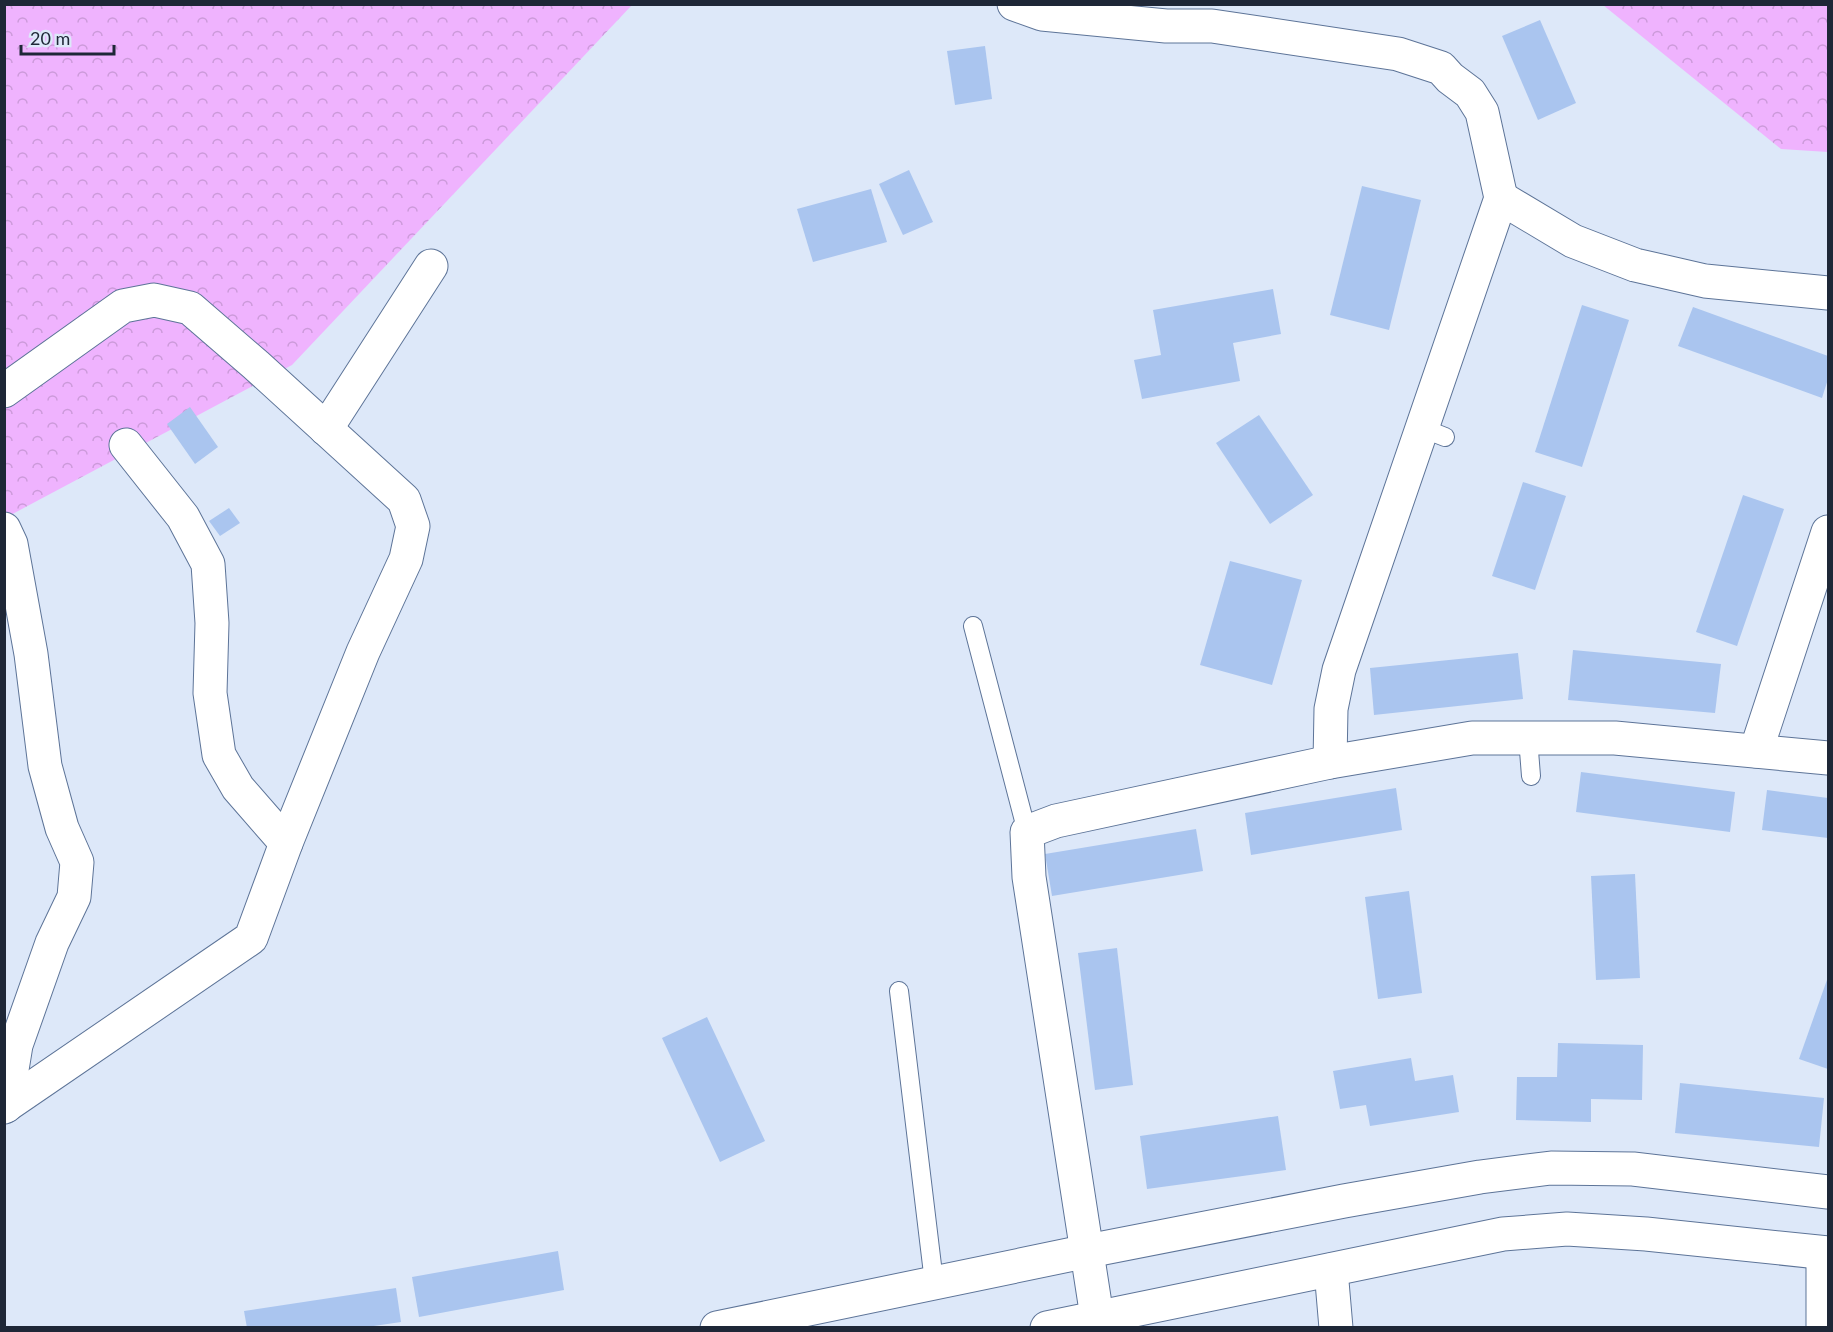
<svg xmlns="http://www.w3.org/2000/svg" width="1833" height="1332" viewBox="0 0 1833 1332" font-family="Lato,sans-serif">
<defs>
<pattern id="forest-crowns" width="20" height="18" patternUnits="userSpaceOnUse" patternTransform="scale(1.5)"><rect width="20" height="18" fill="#efb3fe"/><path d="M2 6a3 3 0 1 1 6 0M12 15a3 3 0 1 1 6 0" fill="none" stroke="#cc9ada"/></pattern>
</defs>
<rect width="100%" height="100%" fill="#dde8f9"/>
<g fill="url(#forest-crowns)">
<polygon points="5,5 632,5 292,365 5,518"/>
<polygon points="1603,5 1828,5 1828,152 1781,149"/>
</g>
<g fill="#aac5ef">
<polygon points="1540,20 1576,103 1538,120 1502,36"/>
<polygon points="985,46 992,99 955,105 947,51"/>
<polygon points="909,170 933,222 903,235 879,184"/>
<polygon points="1362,186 1421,200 1389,330 1330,315"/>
<polygon points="871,189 887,242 813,262 797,209"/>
<polygon points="1273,289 1281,334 1233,343 1240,381 1142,399 1134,360 1161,355 1153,310"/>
<polygon points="1582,305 1629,320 1582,467 1535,452"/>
<polygon points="1693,307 1828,356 1828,379 1822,398 1678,346"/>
<polygon points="190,407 218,447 195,464 167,424"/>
<polygon points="1259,415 1313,495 1270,524 1216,443"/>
<polygon points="1523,482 1566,496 1535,590 1492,576"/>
<polygon points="1743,495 1784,509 1737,646 1696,632"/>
<polygon points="229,508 240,523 220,536 209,521"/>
<polygon points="1230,561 1302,580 1272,685 1200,665"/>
<polygon points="1573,650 1721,664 1715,713 1568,700"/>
<polygon points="1518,653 1523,699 1374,715 1370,668"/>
<polygon points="1581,772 1735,792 1730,832 1576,812"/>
<polygon points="1396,788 1402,830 1251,855 1245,813"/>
<polygon points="1767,790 1828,798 1828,838 1762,830"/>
<polygon points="1196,829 1203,871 1052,896 1045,854"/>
<polygon points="1635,874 1640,978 1596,980 1591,876"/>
<polygon points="1409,891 1422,993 1378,999 1365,897"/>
<polygon points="1117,948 1133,1085 1095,1090 1078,953"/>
<polygon points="1828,977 1828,1069 1799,1059"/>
<polygon points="707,1017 765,1141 720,1162 662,1038"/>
<polygon points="1558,1043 1643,1045 1642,1100 1591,1099 1591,1122 1516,1120 1517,1077 1557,1077"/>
<polygon points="1411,1058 1415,1081 1453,1075 1459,1112 1370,1126 1366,1105 1340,1109 1333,1071"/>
<polygon points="1680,1083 1824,1098 1819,1147 1675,1133"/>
<polygon points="1278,1116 1286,1170 1147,1189 1140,1136"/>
<polygon points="558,1251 564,1290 419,1317 412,1277"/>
<polygon points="396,1288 401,1322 360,1328 247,1328 244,1311"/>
</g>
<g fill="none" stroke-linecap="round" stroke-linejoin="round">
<g stroke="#5d7498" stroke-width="20">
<g id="lane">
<polyline points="1422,428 1445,437"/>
<polyline points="973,626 1027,832"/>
<polyline points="1528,738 1531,776"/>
<polyline points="899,991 934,1282"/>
</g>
</g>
<g stroke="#5d7498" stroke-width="35">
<g id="street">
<polyline points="1014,4 1042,14 1166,26 1212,26 1398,54 1441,68 1450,78 1470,93 1482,112 1501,198 1339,670 1331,709 1330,762"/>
<polyline points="1501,198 1573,241 1635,265 1705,281 1828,293"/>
<polyline points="4,391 123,306 154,300 190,308 256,365 404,500 413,526 406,559 363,652 286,843 251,938 4,1107"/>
<polyline points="326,429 431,266"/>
<polyline points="126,445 183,517 208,564 212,623 210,693 219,755 238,788 286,843"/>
<polyline points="4,529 11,544 31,654 45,766 62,828 77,862 74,897 52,943 16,1045 6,1106"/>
<polyline points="1756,751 1828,532"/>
<polyline points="1331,1270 1336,1328"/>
<polyline points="1097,1317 1029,877 1027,832 1056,821 1330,762 1472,738 1615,738 1828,758"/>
<polyline points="717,1328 1088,1251 1344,1201 1480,1177 1551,1168 1633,1169 1828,1192"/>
<polyline points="1047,1328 1503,1234 1567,1229 1646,1234 1828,1253"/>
<polyline points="1823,1328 1823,1253"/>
</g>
</g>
<use href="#lane" stroke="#fff" stroke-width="18"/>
<use href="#street" stroke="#fff" stroke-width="33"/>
</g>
<rect width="1833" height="1332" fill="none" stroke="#1e2737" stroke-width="12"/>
<path d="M21 45v9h93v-9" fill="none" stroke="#1e2737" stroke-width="3"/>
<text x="30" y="45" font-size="18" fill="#1e2737" stroke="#dde8f9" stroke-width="4.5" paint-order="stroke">20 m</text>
</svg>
